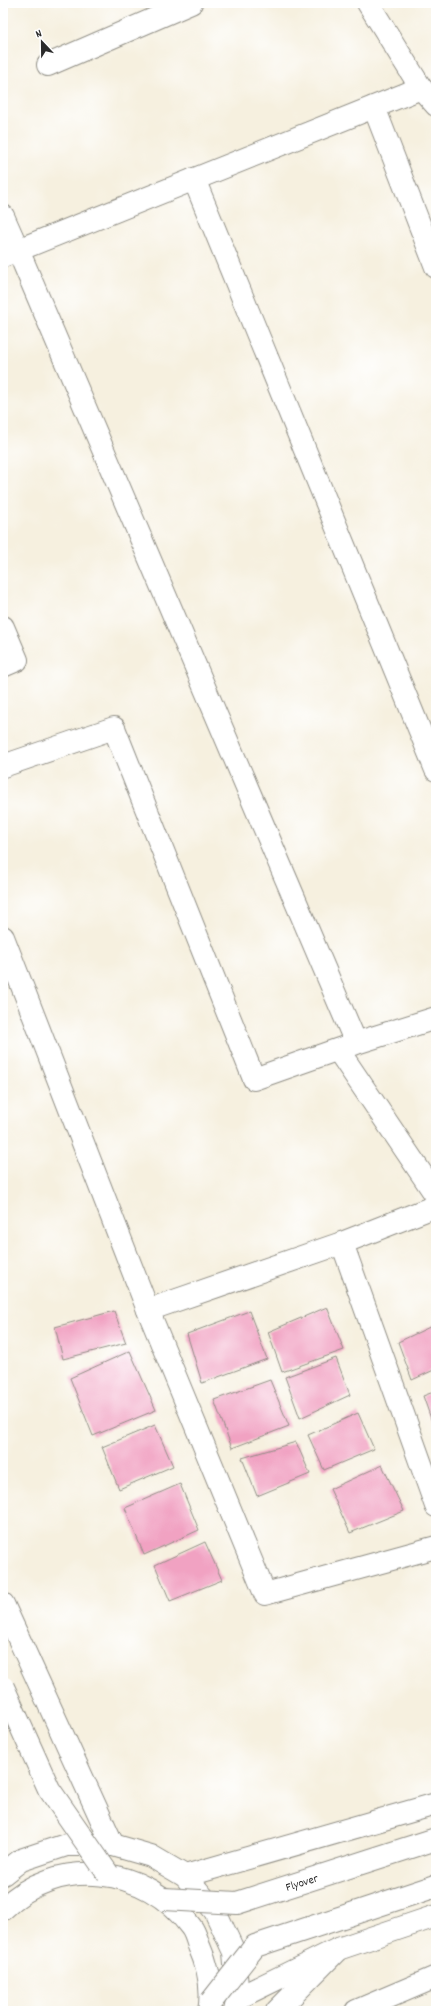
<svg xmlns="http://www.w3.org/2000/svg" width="439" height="2014" viewBox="0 0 439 2014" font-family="Dekko,sans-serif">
<rect width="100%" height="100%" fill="#fff"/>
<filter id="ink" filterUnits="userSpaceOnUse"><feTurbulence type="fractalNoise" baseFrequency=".025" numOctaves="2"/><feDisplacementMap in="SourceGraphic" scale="8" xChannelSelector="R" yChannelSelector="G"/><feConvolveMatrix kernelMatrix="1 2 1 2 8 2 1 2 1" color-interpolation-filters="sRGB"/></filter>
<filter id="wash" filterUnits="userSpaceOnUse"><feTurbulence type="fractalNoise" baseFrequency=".012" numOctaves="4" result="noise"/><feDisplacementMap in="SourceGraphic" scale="16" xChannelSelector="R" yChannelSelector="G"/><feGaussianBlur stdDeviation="0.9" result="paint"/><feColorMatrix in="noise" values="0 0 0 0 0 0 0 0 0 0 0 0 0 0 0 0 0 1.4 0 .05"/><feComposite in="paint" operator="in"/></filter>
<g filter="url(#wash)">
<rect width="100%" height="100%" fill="#f6f0df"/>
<g id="blocks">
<g fill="#f1a2c2">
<polygon points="327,1307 344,1350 282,1372 268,1332"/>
<polygon points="114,1311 126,1343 63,1359 55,1327"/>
<polygon points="249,1311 267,1359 202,1383 187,1334"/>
<polygon points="436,1324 436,1369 412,1380 398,1342"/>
<polygon points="130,1351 156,1410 93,1436 70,1378"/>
<polygon points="336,1358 350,1395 300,1418 285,1377"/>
<polygon points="270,1380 289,1426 232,1448 214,1400"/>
<polygon points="436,1391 436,1433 423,1396"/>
<polygon points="358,1413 374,1449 324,1470 308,1435"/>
<polygon points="155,1425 173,1466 119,1489 102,1447"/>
<polygon points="296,1442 310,1474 257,1496 242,1458"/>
<polygon points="382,1465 404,1511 350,1533 330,1489"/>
<polygon points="180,1484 199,1530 144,1555 125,1508"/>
<polygon points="205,1542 222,1580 170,1601 155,1565"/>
</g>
</g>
</g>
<g filter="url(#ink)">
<use href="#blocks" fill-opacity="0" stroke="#908e85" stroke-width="1"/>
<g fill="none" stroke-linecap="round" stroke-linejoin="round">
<g stroke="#908e85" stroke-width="24">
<g id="minor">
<polyline points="368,3 421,88 18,250 356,1043 436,1018"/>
<polyline points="48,65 191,3"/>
<polyline points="421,88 436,105"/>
<polyline points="374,107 436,267"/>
<polyline points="194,179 436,770"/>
<polyline points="3,216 18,250 3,256"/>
<polyline points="3,627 17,660 3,666"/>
<polyline points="3,766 114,728 254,1079 356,1043"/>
<polyline points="3,937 148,1310 265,1594 436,1547"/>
<polyline points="338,1050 436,1195"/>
<polyline points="342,1243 436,1206"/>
<polyline points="148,1310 342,1243 436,1506"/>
<polyline points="356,2011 436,1977"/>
</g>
</g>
<g stroke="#908e85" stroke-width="24">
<g id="major">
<polyline points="3,1874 21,1860 66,1845 113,1845 151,1856 185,1876 215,1911 234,1952 238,1998 235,2011"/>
<polyline points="277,2011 336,1951"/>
</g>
</g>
<g stroke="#908e85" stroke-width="24">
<g id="highway">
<polyline points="3,1604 113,1845"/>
<polyline points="185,1876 436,1804"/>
<path d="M3 1909C57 1855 147 1865 191 1927 195 1932 197 1940 199 1946 208 1966 213 1990 209 2011"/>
<polyline points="238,1998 338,1949 436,1916"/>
</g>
</g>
<use href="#minor" stroke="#fff" stroke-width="22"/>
<use href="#major" stroke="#fff" stroke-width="22"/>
<use href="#highway" stroke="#fff" stroke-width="22"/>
<g stroke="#908e85" stroke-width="24" stroke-linecap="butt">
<g id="highway-bridge">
<polyline points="3,1687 49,1789 108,1874"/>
<path id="s1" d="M164 1899 237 1903 436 1839"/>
<polyline points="211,2002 255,1946 436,1886"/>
</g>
</g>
<use href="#highway-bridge" stroke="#fff" stroke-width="22"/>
</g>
</g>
<g text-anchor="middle" stroke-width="4" stroke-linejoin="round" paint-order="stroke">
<g font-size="12" fill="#2b2b2b" stroke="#fff">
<text dy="4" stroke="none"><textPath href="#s1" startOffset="141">Flyover</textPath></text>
</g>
</g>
<rect width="439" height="2014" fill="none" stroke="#fff" stroke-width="16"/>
<g transform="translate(42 42) rotate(338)" stroke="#ffffff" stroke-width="3" paint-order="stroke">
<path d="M0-3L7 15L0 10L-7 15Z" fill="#2b2b2b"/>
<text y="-6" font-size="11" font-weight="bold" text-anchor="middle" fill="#2b2b2b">N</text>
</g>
</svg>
